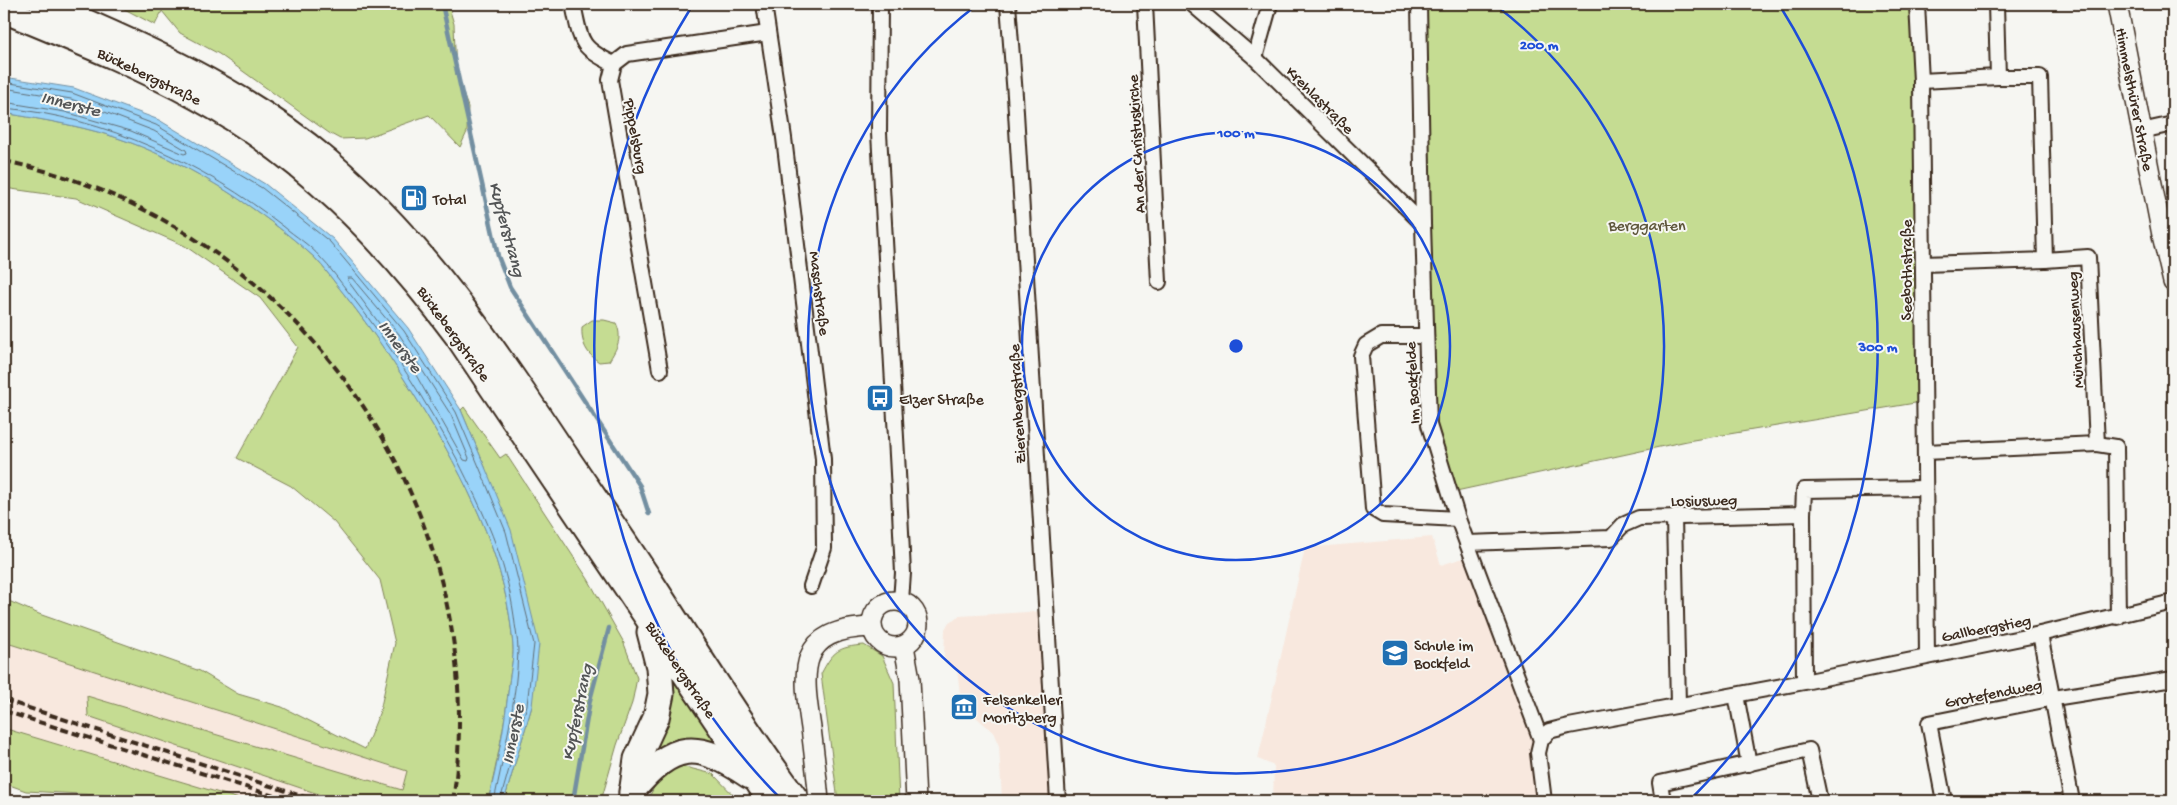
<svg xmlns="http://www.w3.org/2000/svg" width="2177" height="805" viewBox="0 0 2177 805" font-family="'Gochi Hand',sans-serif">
<rect width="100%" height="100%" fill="#f6f6f2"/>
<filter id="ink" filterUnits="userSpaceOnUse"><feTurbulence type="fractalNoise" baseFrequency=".02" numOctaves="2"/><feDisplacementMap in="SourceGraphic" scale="10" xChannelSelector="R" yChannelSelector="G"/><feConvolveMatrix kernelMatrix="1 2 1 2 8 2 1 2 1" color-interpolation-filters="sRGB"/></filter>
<g filter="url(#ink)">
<g fill="#f8e8de">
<polygon points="1432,537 1441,565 1472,555 1541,740 1544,801 1273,801 1274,766 1258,759 1305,548"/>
<polygon points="1046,611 1058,801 1002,801 999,746 993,732 968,710 960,693 957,670 947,664 944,657 945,629 949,622 959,616"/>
<polygon points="4,642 407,771 402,790 87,697 88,716 339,801 246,801 4,728"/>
</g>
<g fill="#c5dc92" stroke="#808358">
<polygon points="115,4 448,4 454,24 456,75 468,107 467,132 460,147 429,115 365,138 340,139 329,133 219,54 180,33 162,11 155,25"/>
<polygon points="1423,4 1911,4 1921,402 1687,441 1447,493 1432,446"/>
<path d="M4 113C45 120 89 127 129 142 194 166 263 211 314 257 325 268 334 282 344 294 377 336 405 379 432 424 473 494 507 564 513 646 514 658 510 672 509 684 505 724 497 762 488 801H339L88 716 87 696 402 790 407 771 4 642V599L39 614 200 671 238 694 282 707 365 749 380 711 395 643 380 580 334 522 291 486 237 458 298 347 260 298 185 246 76 198 4 188Z"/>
<path d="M592 320H604L616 323C623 338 617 348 609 361L599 362C586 353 581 343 582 327Z"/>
<polygon points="464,407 500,458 506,454 588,579 623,641 637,678 632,703 617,745 601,801 504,801 532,706 485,467 461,410"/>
<path d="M864 645 882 656 894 683 899 801H838L821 674C833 651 838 647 864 645Z"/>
<polygon points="664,664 721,750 647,765"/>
<polygon points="4,728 13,731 246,801 150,801 134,797 26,791 4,783"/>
<polygon points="681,766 713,774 739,801 647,801 662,772"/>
</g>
<path fill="#99d3f9" stroke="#738fa1" d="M4 77 74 88 159 120 265 184 333 239 408 328 461 410 485 467 511 530 539 644 532 706 504 801H488C498 763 505 723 509 684 510 672 514 658 513 646 507 564 473 494 432 424 405 379 377 336 344 294 334 282 325 268 314 257 263 211 194 166 129 142 89 127 45 120 4 113Z"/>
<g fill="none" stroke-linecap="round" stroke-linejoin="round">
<g stroke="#616e76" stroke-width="1">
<polyline points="4,82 72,93 156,125 262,188 330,242 404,331 456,412 480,469 506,532 534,644 527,705 500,801"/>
<polyline points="4,88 71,99 154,131 186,150 187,153 184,154 131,131 65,112 4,102"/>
<path d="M4 108C106 117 204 164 283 226 295 236 310 245 320 257 331 268 340 282 350 294 391 346 426 401 457 459 483 511 506 558 514 616 515 627 518 639 518 650 517 698 504 754 494 801"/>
<polygon points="348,278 352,278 399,334 451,415 469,458 468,461 464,460 412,368 348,281"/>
</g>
<g stroke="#738fa1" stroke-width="4.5">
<polyline points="442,4 498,256 510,287 640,486 649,514"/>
<polyline points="573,801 590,700 609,628"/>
</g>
<g stroke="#3b2a1e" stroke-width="18">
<g id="street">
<path d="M573 4C581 40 578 47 614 64"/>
<polyline points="764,4 784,138 823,459 824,548 811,586"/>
<polyline points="880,4 879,133 899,491 903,573 901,601"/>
<polyline points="1008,4 1015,96 1058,801"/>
<polyline points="1145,4 1159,282"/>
<polyline points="1192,4 1255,58 1423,224"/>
<polyline points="1419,4 1423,224 1429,425 1458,519 1541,740 1538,753 1544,801"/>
<polyline points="1917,4 1921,81 1927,656"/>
<polyline points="1255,58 1270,4"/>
<polyline points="1921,81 1998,77 1996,4"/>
<polyline points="2141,131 2173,124"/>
<polyline points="1923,264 2045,260 2040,77 1998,77"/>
<polyline points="1426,336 1381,336 1366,345 1361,356 1373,509 1383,515 1458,519"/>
<polyline points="660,370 610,80 614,64 627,54 768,33"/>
<polyline points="2097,444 2116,447 2118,617"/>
<polyline points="1925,452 2097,444 2088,257 2045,260"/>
<polyline points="1803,514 1804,682"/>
<polyline points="1674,517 1678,705"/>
<polyline points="1467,543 1611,538 1623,525 1639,518 1803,514 1804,490 1925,488"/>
<polyline points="2040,634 2072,801"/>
<polyline points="1736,695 1749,764"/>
<polyline points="1541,740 1549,731 1569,726 1804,682 2040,634 2173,602"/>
<polyline points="1663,801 1660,783 1809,750 1820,801"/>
<polyline points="1944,801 1929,723 2054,698 2173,679"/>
</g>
</g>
<g stroke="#3b2a1e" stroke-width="22">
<g id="secondary">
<polyline points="2117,4 2162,235 2173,282"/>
<circle cx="895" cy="624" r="23"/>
<polyline points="904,646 910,679 916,801"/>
<path d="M819 801C817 777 814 753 811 728 802 669 797 629 872 627"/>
</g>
</g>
<g stroke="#3b2a1e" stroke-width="29">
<g id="highway">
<path d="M43 4C143 46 244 91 328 162 422 242 491 344 558 445 589 491 620 535 650 581 698 655 745 730 797 801"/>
<path d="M4 10C69 37 135 63 197 97 304 155 385 239 457 335L771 801"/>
<path d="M632 791C674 741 696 740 750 776"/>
<polyline points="631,801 637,759 656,718 661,694 659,667 650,632"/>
</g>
</g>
<use href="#street" stroke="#f6f6f2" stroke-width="14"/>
<use href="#secondary" stroke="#f6f6f2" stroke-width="19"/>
<use href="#highway" stroke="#f6f6f2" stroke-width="25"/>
<g stroke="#3b2a1e" stroke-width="4" stroke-dasharray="8 4" stroke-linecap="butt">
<path d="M4 161C295 220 497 507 453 801"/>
<polyline points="4,700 317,801"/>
<polyline points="4,711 290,801"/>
</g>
</g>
</g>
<g fill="none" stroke="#1d4ed8" stroke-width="2.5">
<circle cx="1236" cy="346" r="214"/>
<path d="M1494 4A428 428 0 1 1 978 4"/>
<path d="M782 800A642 642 0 0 1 692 6M1780 6A642 642 0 0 1 1690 800"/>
</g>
<defs>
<g id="fuel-square" transform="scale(1.4375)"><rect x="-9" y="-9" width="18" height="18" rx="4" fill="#1f6fb2" stroke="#f6f6f2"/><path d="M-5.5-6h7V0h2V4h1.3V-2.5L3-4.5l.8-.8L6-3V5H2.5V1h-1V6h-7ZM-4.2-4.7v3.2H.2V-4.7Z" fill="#fff"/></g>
<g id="bus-square" transform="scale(1.4375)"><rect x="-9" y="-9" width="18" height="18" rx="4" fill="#1f6fb2" stroke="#f6f6f2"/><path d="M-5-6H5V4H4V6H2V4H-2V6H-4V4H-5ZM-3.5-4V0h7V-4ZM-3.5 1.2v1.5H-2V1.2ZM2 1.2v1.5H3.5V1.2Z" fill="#fff"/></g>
<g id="school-square" transform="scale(1.4375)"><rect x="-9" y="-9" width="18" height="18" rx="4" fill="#1f6fb2" stroke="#f6f6f2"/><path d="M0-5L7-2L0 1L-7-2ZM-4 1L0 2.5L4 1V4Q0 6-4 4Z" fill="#fff"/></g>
<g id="museum-square" transform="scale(1.4375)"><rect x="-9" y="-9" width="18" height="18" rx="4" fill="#1f6fb2" stroke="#f6f6f2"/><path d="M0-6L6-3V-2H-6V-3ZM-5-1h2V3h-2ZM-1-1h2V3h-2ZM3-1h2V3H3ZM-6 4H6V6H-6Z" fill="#fff"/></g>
</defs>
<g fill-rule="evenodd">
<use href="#fuel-square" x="414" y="198"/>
<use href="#bus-square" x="880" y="398"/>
<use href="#school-square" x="1395" y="653"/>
<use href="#museum-square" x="964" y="707"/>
</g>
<g text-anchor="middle" stroke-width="4" stroke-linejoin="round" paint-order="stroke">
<g font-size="16" fill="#3b2a1e" stroke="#f6f6f2">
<text transform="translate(150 75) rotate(26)" y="6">Bückebergstraße</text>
<text transform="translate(1321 99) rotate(45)" y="6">Krehlastraße</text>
<text transform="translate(2136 99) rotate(79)" y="6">Himmelsthürer Straße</text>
<text transform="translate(637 136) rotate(80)" y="6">Pippelsburg</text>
<text transform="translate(1135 144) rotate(-93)" y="6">An der Christuskirche</text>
<text transform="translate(1905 270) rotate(-90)" y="6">Seebothstraße</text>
<text transform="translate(821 293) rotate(83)" y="6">Maschstraße</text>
<text transform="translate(2074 330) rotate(-93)" y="6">Münchhausenweg</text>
<text transform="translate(455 333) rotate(54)" y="6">Bückebergstraße</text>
<text transform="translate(1411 383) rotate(-93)" y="6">Im Bockfelde</text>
<text transform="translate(1016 404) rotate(-93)" y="6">Zierenbergstraße</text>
<text transform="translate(1704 499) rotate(-1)" y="6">Losiusweg</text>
<text transform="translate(1986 627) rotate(-11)" y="6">Gallbergstieg</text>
<text transform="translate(682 669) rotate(56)" y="6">Bückebergstraße</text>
<text transform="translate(1993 692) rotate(-11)" y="6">Grotefendweg</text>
</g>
<g font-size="16" fill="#3b2a1e" stroke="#f6f6f2" text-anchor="start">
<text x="433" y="204">Total</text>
<text x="899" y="404">Elzer Straße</text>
<text x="1414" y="650">Schule im<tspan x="1414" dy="18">Bockfeld</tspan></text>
<text x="983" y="704">Felsenkeller<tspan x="983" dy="18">Moritzberg</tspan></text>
</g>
<g font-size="16" fill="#5e563b" stroke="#f6f6f2">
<text x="1647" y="230">Berggarten</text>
</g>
<g font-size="18" font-style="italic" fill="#525455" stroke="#f6f6f2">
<text transform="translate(71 103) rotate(14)" y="6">Innerste</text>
<text transform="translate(508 229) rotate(75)" y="6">Kupferstrang</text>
<text transform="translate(401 346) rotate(53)" y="6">Innerste</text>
<text transform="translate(576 712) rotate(-78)" y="6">Kupferstrang</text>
<text transform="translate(512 734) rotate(-79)" y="6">Innerste</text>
</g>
</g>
<circle cx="1236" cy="346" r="8" fill="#1d4ed8" stroke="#f6f6f2" stroke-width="2.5"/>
<g font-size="15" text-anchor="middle" font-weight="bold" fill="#1d4ed8" stroke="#f6f6f2" stroke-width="4" stroke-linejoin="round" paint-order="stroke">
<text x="1539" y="49">200 m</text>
<text x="1236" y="137">100 m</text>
<text x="1878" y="351">300 m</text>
</g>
<rect width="2177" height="805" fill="none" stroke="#f6f6f2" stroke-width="20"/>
<rect x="10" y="10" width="2157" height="785" fill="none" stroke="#3b2a1e" stroke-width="2" filter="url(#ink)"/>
</svg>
